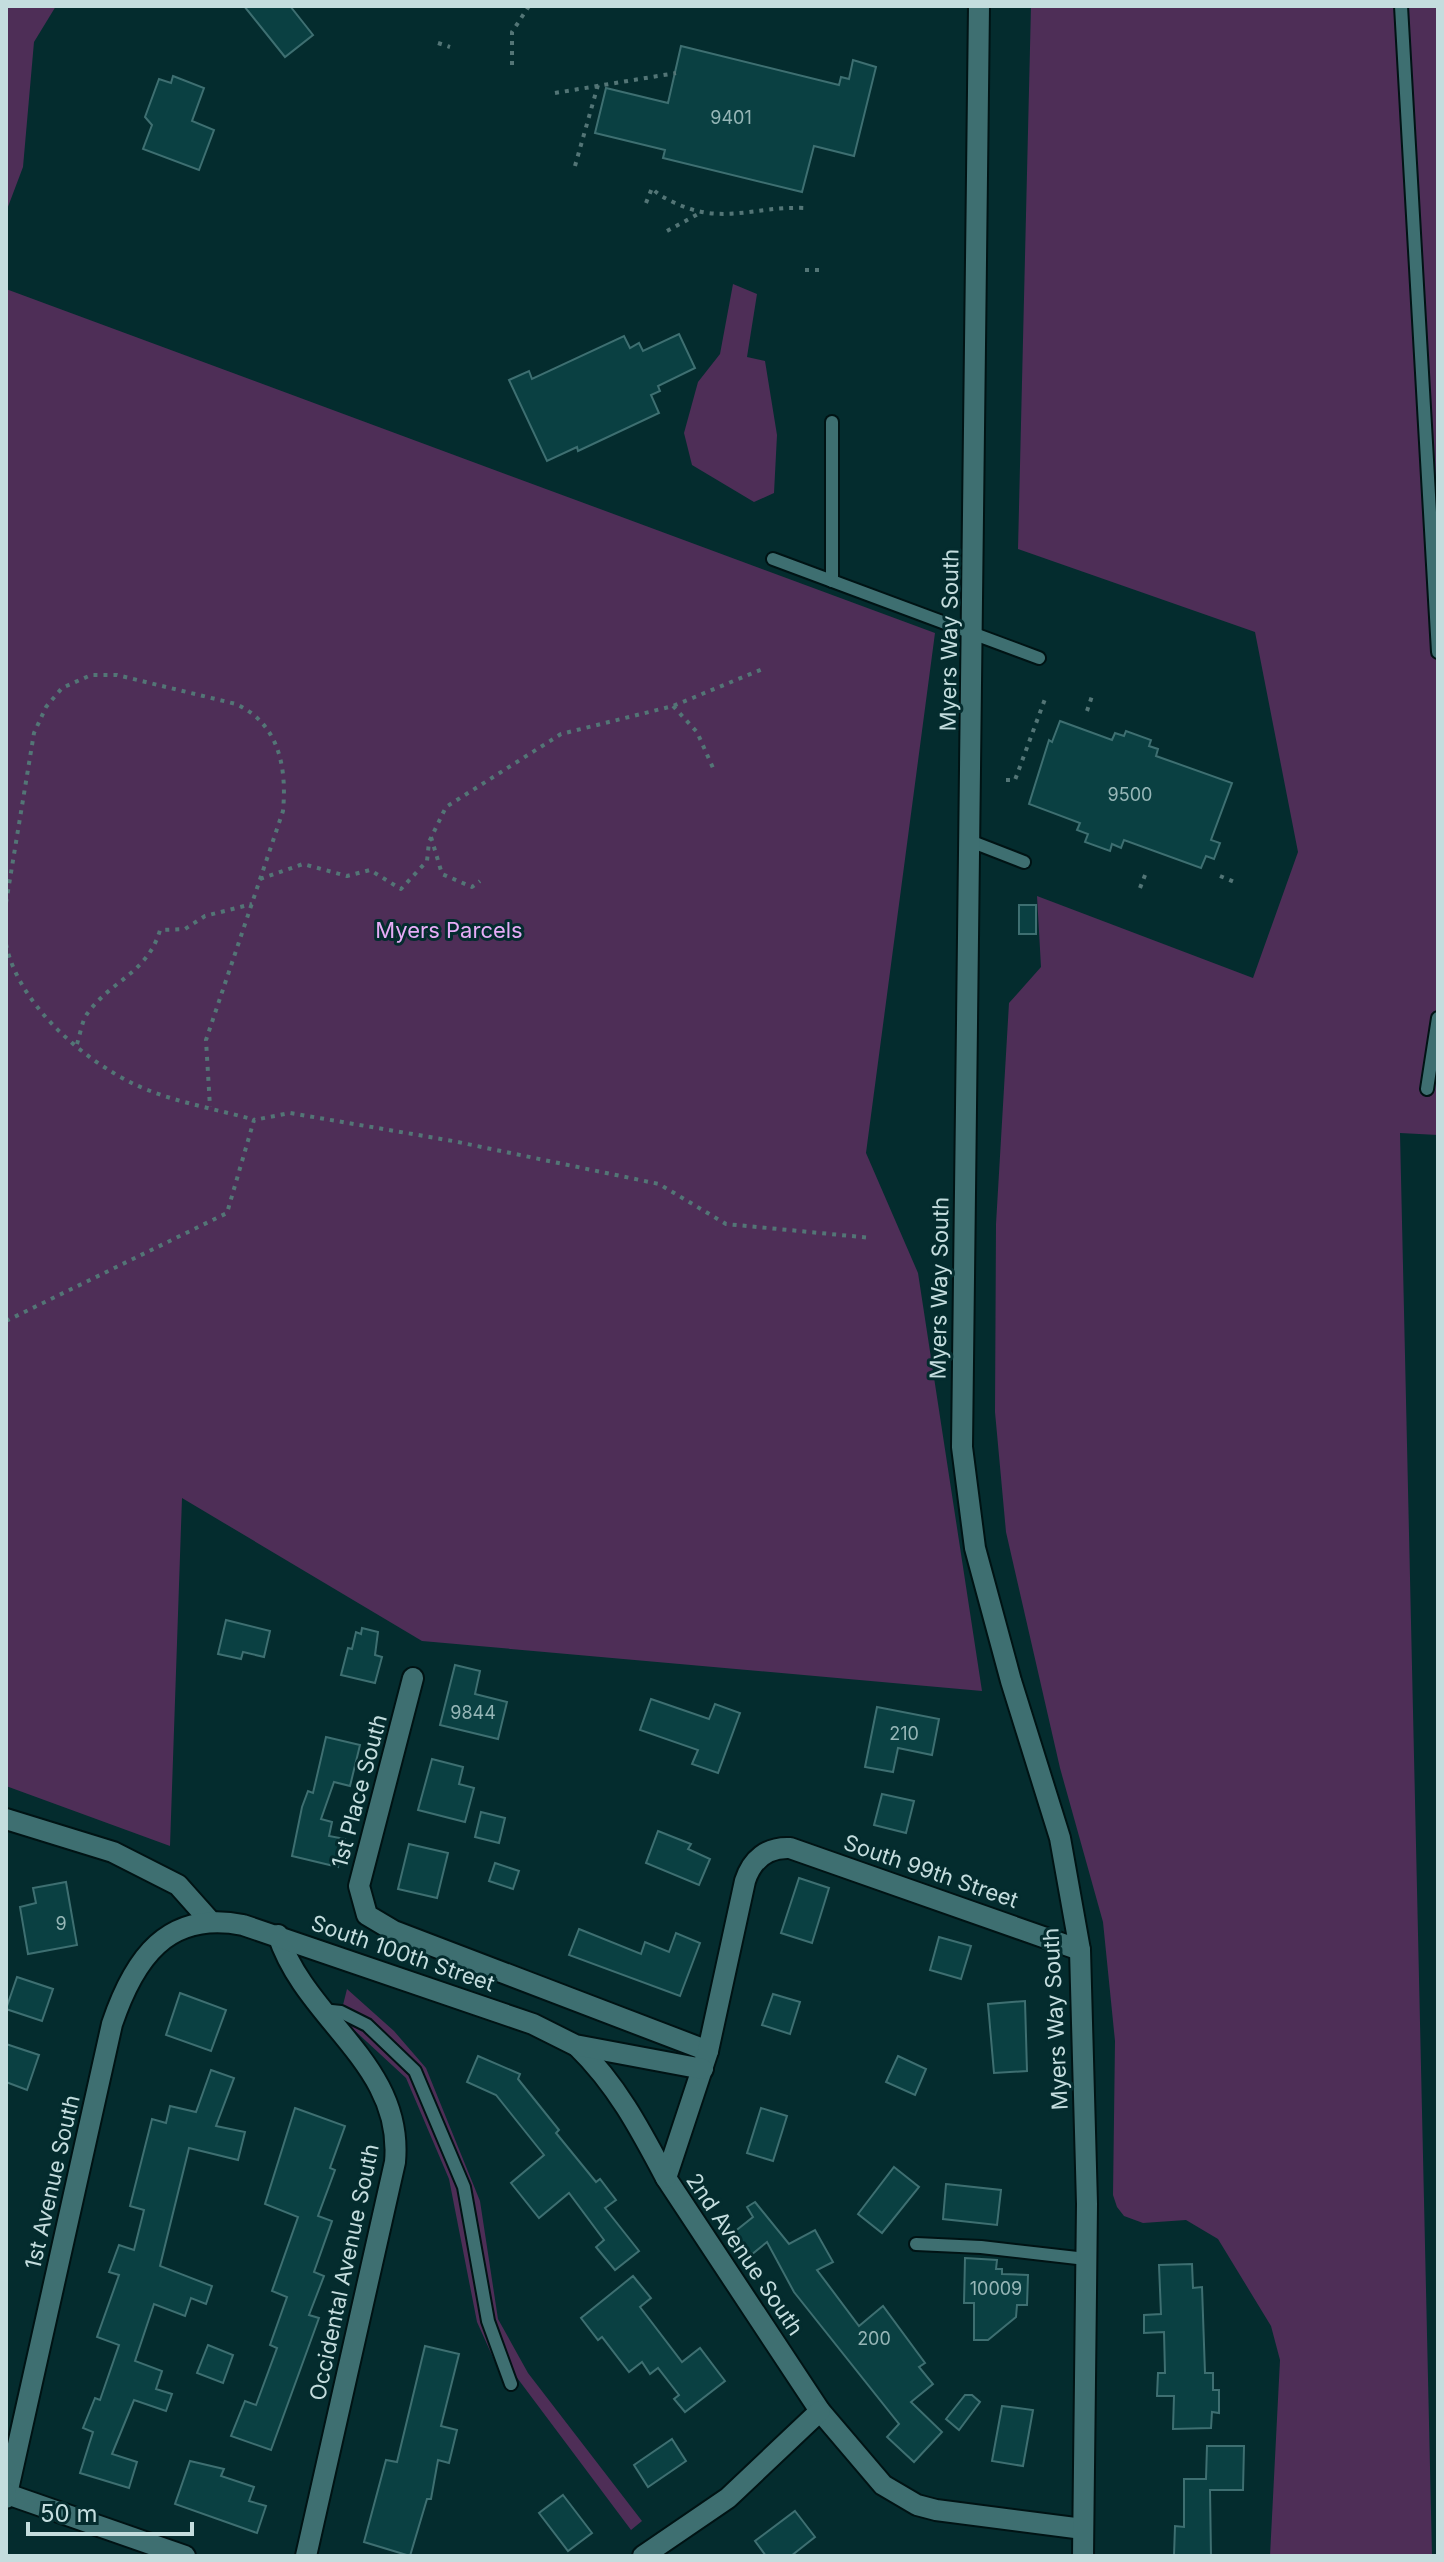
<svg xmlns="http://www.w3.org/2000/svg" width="1444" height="2562" viewBox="0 0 1444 2562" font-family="Inter,sans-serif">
<rect width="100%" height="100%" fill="#042c2e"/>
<g fill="#4e2e57">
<polygon points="6,6 56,6 34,42 23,167 6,212"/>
<polygon points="1031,6 1438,6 1438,1135 1400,1133 1432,2556 1270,2556 1280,2360 1271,2326 1218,2239 1186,2220 1143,2223 1124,2216 1117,2207 1113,2195 1115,2041 1103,1922 1060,1768 1006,1532 995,1412 996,1224 1009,1003 1041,967 1037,896 1253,978 1298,852 1255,632 1018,549"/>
<polygon points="733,284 757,294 747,357 765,361 777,435 774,493 754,502 692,465 684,433 698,382 720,354"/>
<polygon points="6,289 935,633 866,1153 918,1273 982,1691 422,1641 182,1498 170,1846 6,1786"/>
<polygon points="347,1989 394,2031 426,2068 480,2201 498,2319 528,2373 642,2521 631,2530 512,2371 500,2373 477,2322 449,2179 406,2078 340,2017"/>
</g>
<g fill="#0a4042" stroke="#3e6f71" stroke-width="2">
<polygon points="244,6 290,6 313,35 285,57"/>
<polygon points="681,46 839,85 841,77 849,79 853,60 876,67 854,156 814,146 802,192 663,158 665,150 595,133 606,88 668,103"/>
<polygon points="173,76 204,88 192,121 214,130 199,170 143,149 152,125 145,117 159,79 171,83"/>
<polygon points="679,334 695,368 658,386 660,391 651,395 659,413 578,451 577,447 547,461 509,380 529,371 532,379 624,336 630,348 639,343 643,351"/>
<polygon points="1060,721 1112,740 1115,733 1124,736 1126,731 1151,740 1149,746 1158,749 1156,756 1232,783 1211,840 1220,843 1214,859 1206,856 1201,868 1124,840 1121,848 1112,844 1110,851 1085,842 1088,834 1077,830 1080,823 1029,804 1049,740 1052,742"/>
<rect x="1019" y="905" width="17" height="29"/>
<polygon points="226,1620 270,1631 264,1657 243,1652 241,1659 218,1654"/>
<polygon points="362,1628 378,1632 375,1655 382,1657 375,1683 341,1675 348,1648 352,1649 356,1632 361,1634"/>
<polygon points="455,1665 480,1671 475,1694 507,1702 498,1739 440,1725"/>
<polygon points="651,1699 709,1719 715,1704 740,1713 718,1773 692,1764 698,1750 640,1730"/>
<polygon points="877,1707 939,1719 932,1755 898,1748 893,1772 865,1767"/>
<polygon points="326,1737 360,1745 350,1786 334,1782 321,1819 332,1822 329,1836 345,1839 338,1867 292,1856 302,1807 308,1791 313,1793"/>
<polygon points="432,1759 463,1767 459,1784 474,1788 465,1822 418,1810"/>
<polygon points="882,1794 914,1801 906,1833 874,1825"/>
<polygon points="481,1812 505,1818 499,1843 475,1837"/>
<polygon points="658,1831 691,1844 688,1849 710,1859 699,1885 646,1863"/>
<polygon points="409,1844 448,1853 437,1898 398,1889"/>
<polygon points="495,1863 519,1871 513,1889 489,1881"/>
<polygon points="799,1878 829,1888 812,1943 781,1933"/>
<polygon points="66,1882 77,1945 28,1954 20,1907 36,1903 33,1888"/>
<polygon points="579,1929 641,1954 645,1942 669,1952 676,1933 700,1943 680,1996 569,1955"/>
<polygon points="939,1937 971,1946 961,1979 930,1970"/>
<polygon points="17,1977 53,1989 42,2021 6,2009"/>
<polygon points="180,1993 226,2010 211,2051 166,2035"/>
<polygon points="773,1994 800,2002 790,2034 762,2025"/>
<polygon points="1025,2001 1027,2071 994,2073 988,2004"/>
<polygon points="6,2044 39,2055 27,2090 6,2082"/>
<polygon points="478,2056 520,2074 518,2079 559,2130 556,2133 596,2182 600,2179 616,2200 605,2208 639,2251 615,2270 596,2247 604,2240 569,2193 539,2218 511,2183 544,2155 496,2095 467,2082"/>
<polygon points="898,2056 926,2069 915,2095 886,2082"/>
<polygon points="211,2070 234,2078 216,2126 245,2132 238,2160 189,2148 160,2266 212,2286 206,2304 191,2298 185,2316 154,2304 135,2361 162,2371 156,2389 172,2394 166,2411 134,2400 112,2454 137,2462 129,2488 80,2473 93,2432 83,2428 95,2398 100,2400 119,2345 97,2337 119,2275 109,2272 119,2245 134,2250 144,2210 130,2206 152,2119 166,2123 170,2106 196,2112"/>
<polygon points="295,2108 345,2126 330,2168 335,2170 318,2216 332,2221 314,2272 324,2276 309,2315 319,2318 271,2450 231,2436 245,2401 256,2405 277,2348 270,2345 287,2297 272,2291 298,2217 265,2204"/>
<polygon points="761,2108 787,2116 773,2161 747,2153"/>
<polygon points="894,2167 919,2187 882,2233 858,2214"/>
<polygon points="946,2184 1001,2190 997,2225 943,2219"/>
<polygon points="755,2202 789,2244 815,2230 833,2262 817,2270 859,2326 883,2306 925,2363 919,2367 933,2384 911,2402 942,2432 914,2462 887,2437 899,2424 794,2292 767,2242 751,2255 733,2233 753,2217 747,2207"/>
<polygon points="965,2258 997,2260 996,2269 1002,2269 1002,2274 1028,2275 1027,2305 1017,2305 1016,2317 988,2340 974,2340 974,2303 964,2303"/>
<polygon points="1192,2264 1193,2288 1202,2287 1205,2373 1213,2373 1213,2390 1219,2390 1219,2413 1212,2412 1211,2428 1173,2429 1174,2396 1157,2396 1158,2373 1165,2373 1164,2332 1144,2333 1144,2315 1161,2314 1159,2265"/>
<polygon points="633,2276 651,2298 640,2307 682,2362 700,2348 725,2381 685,2412 674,2399 679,2395 658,2368 650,2374 642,2362 629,2372 602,2337 598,2340 581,2318"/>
<polygon points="208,2345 233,2355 223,2383 197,2373"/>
<polygon points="425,2346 459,2354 441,2426 457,2430 449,2463 438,2460 431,2499 427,2499 410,2556 364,2542 386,2460 397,2462"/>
<polygon points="965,2395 972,2395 980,2402 959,2430 946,2419"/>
<polygon points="1002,2406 1033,2410 1023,2466 992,2461"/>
<polygon points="672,2439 686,2461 648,2487 634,2465"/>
<polygon points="1207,2446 1244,2446 1243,2490 1210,2490 1211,2556 1174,2556 1175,2526 1184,2527 1184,2479 1206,2479"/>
<polygon points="190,2461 224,2469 221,2476 254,2487 249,2501 266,2506 257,2533 175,2504"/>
<polygon points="563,2495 592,2533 568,2551 539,2513"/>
<polygon points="795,2511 815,2537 791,2556 766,2556 755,2541"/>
</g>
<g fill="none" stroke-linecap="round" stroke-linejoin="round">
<g stroke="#001314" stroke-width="16">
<g id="service">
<polyline points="1401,6 1438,652"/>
<polyline points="773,559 1039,658"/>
<polyline points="832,581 832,422"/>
<polyline points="970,841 1024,862"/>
<polyline points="1427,1089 1438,1018"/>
<polyline points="322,2010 341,2012 367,2025 415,2071 464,2187 488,2321 511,2384"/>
<polyline points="916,2244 981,2247 1086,2259"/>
</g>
</g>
<g stroke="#001314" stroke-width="24">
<g id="minor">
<polyline points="413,1678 359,1886 367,1915 394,1931 708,2051"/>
<polyline points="6,1819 113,1852 178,1885 211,1922"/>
<path d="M278 1935C306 2021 404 2064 395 2162L306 2556"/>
<path d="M1080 1950 790 1848C767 1847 752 1859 745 1881L708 2051 666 2178 820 2411 883 2485 917 2505 936 2510 1083 2529"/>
<path d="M577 2046C617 2085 640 2129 666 2178"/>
<path d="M185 2556 7 2494 112 2024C134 1959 167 1910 243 1925L533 2024 575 2045 703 2069"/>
<polyline points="643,2556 728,2498 820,2411"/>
</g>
</g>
<g stroke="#001314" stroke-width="24">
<polyline id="tertiary" points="6,2493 6,2498"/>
</g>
<g stroke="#001314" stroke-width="24">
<polyline id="secondary" points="979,6 962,1447 975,1548 1011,1681 1060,1838 1080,1950 1087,2204 1083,2556"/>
</g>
<g stroke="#537576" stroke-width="4" stroke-dasharray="4 6" stroke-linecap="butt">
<polyline points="438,43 450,47"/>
<polyline points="512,65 512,32 529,6"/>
<polyline points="555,93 676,73"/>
<polyline points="575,166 598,85"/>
<path d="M646 203 652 188C658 195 665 198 673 202 722 226 752 206 804 208"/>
<polyline points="667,231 698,214"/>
<polyline points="805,270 824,270"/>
<polyline points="673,706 697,732 713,768"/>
<polyline points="1087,711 1093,693"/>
<polyline points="1006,780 1015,780 1045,699"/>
<polyline points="431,837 442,874 472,887 480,881"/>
<polyline points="1220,876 1237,883"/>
<polyline points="260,879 303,864 347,876 370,870 401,889 427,861 429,842 446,807 561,734 673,706 765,668"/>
<polyline points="1140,888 1147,870"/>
<path d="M6 903 34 733 46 707 62 688 91 675H117L236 704C279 724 287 767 283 811L206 1040 210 1107"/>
<path d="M6 944C18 1004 83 1060 136 1085 173 1102 216 1109 255 1120"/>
<path d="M77 1044C80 1035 82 1021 87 1014 110 981 148 973 160 930L185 929 205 916 252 904"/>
<polyline points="6,1321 227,1213 254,1120 290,1113 453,1141 659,1184 726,1224 872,1238"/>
</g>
<use href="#service" stroke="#3e6f71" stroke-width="12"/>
<use href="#minor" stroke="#3e6f71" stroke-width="20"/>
<use href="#tertiary" stroke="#3e6f71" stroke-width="20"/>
<use href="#secondary" stroke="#3e6f71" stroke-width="20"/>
</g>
<g text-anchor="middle" stroke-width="6" stroke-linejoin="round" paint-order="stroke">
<g font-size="18" fill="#96b6b7">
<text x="731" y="124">9401</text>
<text x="1130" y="801">9500</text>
<text x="473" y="1719">9844</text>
<text x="904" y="1740">210</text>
<text x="61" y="1930">9</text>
<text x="996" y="2295">10009</text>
<text x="874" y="2345">200</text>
</g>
<g font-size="22" fill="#c4ddde" stroke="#042c2e">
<text transform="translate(949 640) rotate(-89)" y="8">Myers Way South</text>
<text transform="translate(939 1288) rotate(-89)" y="8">Myers Way South</text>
<text transform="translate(359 1791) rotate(-75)" y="8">1st Place South</text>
<text transform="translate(931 1871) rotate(19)" y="8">South 99th Street</text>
<text transform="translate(403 1953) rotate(19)" y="8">South 100th Street</text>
<text transform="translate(1055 2019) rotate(-93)" y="8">Myers Way South</text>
<text transform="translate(52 2182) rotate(-77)" y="8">1st Avenue South</text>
<text transform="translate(745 2254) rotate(56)" y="8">2nd Avenue South</text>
<text transform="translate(344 2272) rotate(-78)" y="8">Occidental Avenue South</text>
</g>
<g font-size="22" fill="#e6acf7" stroke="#042c2e">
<text x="449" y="938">Myers Parcels</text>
</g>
</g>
<rect width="1444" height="2562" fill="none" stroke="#c4ddde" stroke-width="16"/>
<path d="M28 2522v12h164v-12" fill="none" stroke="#c4ddde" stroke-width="4"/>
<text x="40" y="2522" font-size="24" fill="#c4ddde" stroke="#042c2e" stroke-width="6" paint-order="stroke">50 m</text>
</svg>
